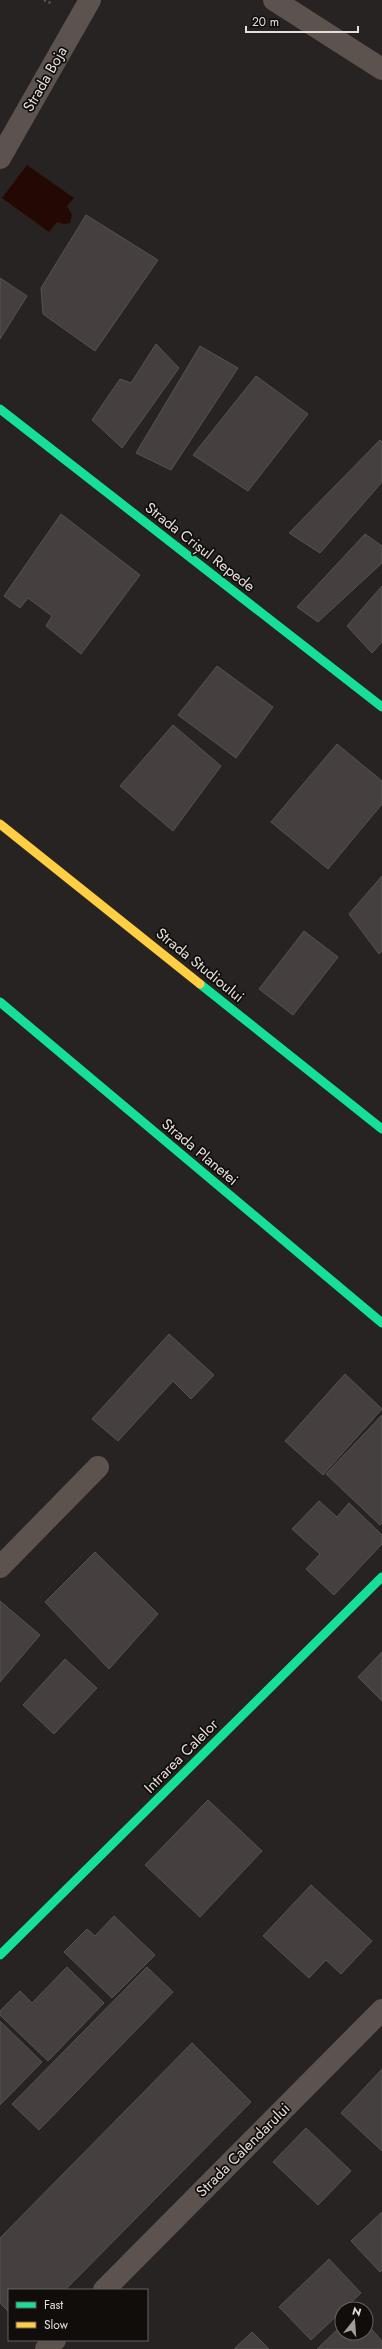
<svg xmlns="http://www.w3.org/2000/svg" width="382" height="2349" viewBox="0 0 382 2349" font-family="Jost,sans-serif">
<rect width="100%" height="100%" fill="#272322"/>
<polygon fill="#240803" points="27,165 74,198 67,206 72,215 70,223 64,224 57,222 49,232 2,198"/>
<g fill="#45403f" stroke="#565251">
<polygon points="86,215 158,260 95,351 43,314 41,288"/>
<polygon points="0,278 27,296 0,339"/>
<polygon points="156,344 179,368 122,448 92,420 120,379 131,383"/>
<polygon points="200,346 238,368 171,470 136,453"/>
<polygon points="256,376 308,414 248,491 193,455"/>
<polygon points="380,440 382,442 382,482 320,553 289,533"/>
<polygon points="61,514 140,575 81,654 46,626 52,616 28,598 20,608 4,596"/>
<polygon points="365,534 382,546 382,563 318,622 297,607"/>
<polygon points="382,586 382,642 372,653 347,626"/>
<polygon points="217,666 273,707 236,758 178,715"/>
<polygon points="173,725 221,766 173,831 120,786"/>
<polygon points="337,744 382,781 382,804 328,869 271,822"/>
<polygon points="382,876 382,951 379,954 349,914"/>
<polygon points="304,931 338,957 293,1015 259,989"/>
<polygon points="169,1334 214,1375 191,1399 173,1381 118,1441 92,1419"/>
<polygon points="345,1374 382,1409 323,1475 285,1441"/>
<polygon points="382,1415 382,1523 380,1525 326,1474"/>
<polygon points="319,1501 337,1517 349,1503 382,1535 382,1544 334,1595 306,1569 320,1554 292,1529"/>
<polygon points="95,1552 158,1614 109,1669 45,1602"/>
<polygon points="0,1601 40,1635 0,1682"/>
<polygon points="382,1652 382,1701 358,1677"/>
<polygon points="65,1659 97,1688 54,1734 23,1705"/>
<polygon points="208,1800 262,1851 200,1917 145,1865"/>
<polygon points="311,1885 372,1941 341,1974 326,1960 309,1978 263,1936"/>
<polygon points="114,1916 155,1955 112,1998 64,1952 87,1929 95,1936"/>
<polygon points="67,1967 104,2003 48,2061 0,2015 0,2011 20,1991 32,2003"/>
<polygon points="147,1967 173,1992 39,2130 12,2104"/>
<polygon points="0,2021 42,2062 0,2105"/>
<polygon points="192,2043 251,2102 65,2290 9,2290 9,2312 0,2303 0,2238"/>
<polygon points="382,2069 382,2151 341,2113"/>
<polygon points="306,2128 351,2171 318,2205 273,2162"/>
<polygon points="382,2212 382,2270 380,2272 351,2241"/>
<polygon points="329,2259 361,2293 311,2340 279,2307"/>
<polygon points="366,2323 382,2341 382,2349 317,2349 342,2325 342,2333 366,2333"/>
<polygon points="252,2332 269,2349 234,2349"/>
</g>
<g fill="none" stroke-linecap="round" stroke-linejoin="round">
<polyline stroke="#605957" stroke-width="2.5" stroke-dasharray="2 3" stroke-linecap="butt" points="44,0 53,4"/>
<g stroke="#5c534e" stroke-width="22">
<polyline points="104,2290 382,2010"/>
<polyline points="46,2349 55,2340"/>
</g>
<g stroke="#5c534e" stroke-width="22">
<polyline points="274,0 382,69"/>
<polyline points="0,158 90,0"/>
<polyline points="0,1567 98,1467"/>
</g>
<g stroke="#16e098" stroke-width="9">
<polyline points="0,409 382,707"/>
<polyline points="200,984 382,1129"/>
<polyline points="0,1002 382,1323"/>
<polyline points="0,1955 382,1577"/>
</g>
<polyline stroke="#ffcf43" stroke-width="9" points="0,824 200,984"/>
</g>
<g text-anchor="middle" stroke-width="3.5" stroke-linejoin="round" paint-order="stroke">
<g font-size="15" fill="#e4dedc" stroke="#100d0b">
<text transform="translate(45 79) rotate(-60)" y="5">Strada Boja</text>
<text transform="translate(200 547) rotate(38)" y="5">Strada Crișul Repede</text>
<text transform="translate(200 965) rotate(39)" y="5">Strada Studioului</text>
<text transform="translate(200 1152) rotate(40)" y="5">Strada Planetei</text>
<text transform="translate(181 1756) rotate(-45)" y="5">Intrarea Calelor</text>
<text transform="translate(243 2150) rotate(-45)" y="5">Strada Calendarului</text>
</g>
</g>
<rect x="8" y="2289" width="140" height="52" fill="#100d0b" stroke="#65615f"/>
<rect x="16" y="2302" width="20" height="6" fill="#16e098" stroke="#65615f"/>
<text x="44" y="2309" font-size="12" fill="#e4dedc">Fast</text>
<rect x="16" y="2322" width="20" height="6" fill="#ffcf43" stroke="#65615f"/>
<text x="44" y="2329" font-size="12" fill="#e4dedc">Slow</text>
<g transform="translate(354 2321) rotate(17)"><circle r="19" fill="#100d0b" stroke="#65615f"/>
<path d="M0-3L7 15L0 10L-7 15Z" fill="#a29d9b"/>
<text y="-6" font-size="11" font-weight="bold" text-anchor="middle" fill="#e4dedc">N</text>
</g>
<path d="M246 26v6h112v-6" fill="none" stroke="#e4dedc" stroke-width="2"/>
<text x="252" y="26" font-size="12" fill="#e4dedc" stroke="#100d0b" stroke-width="3" paint-order="stroke">20 m</text>
</svg>
